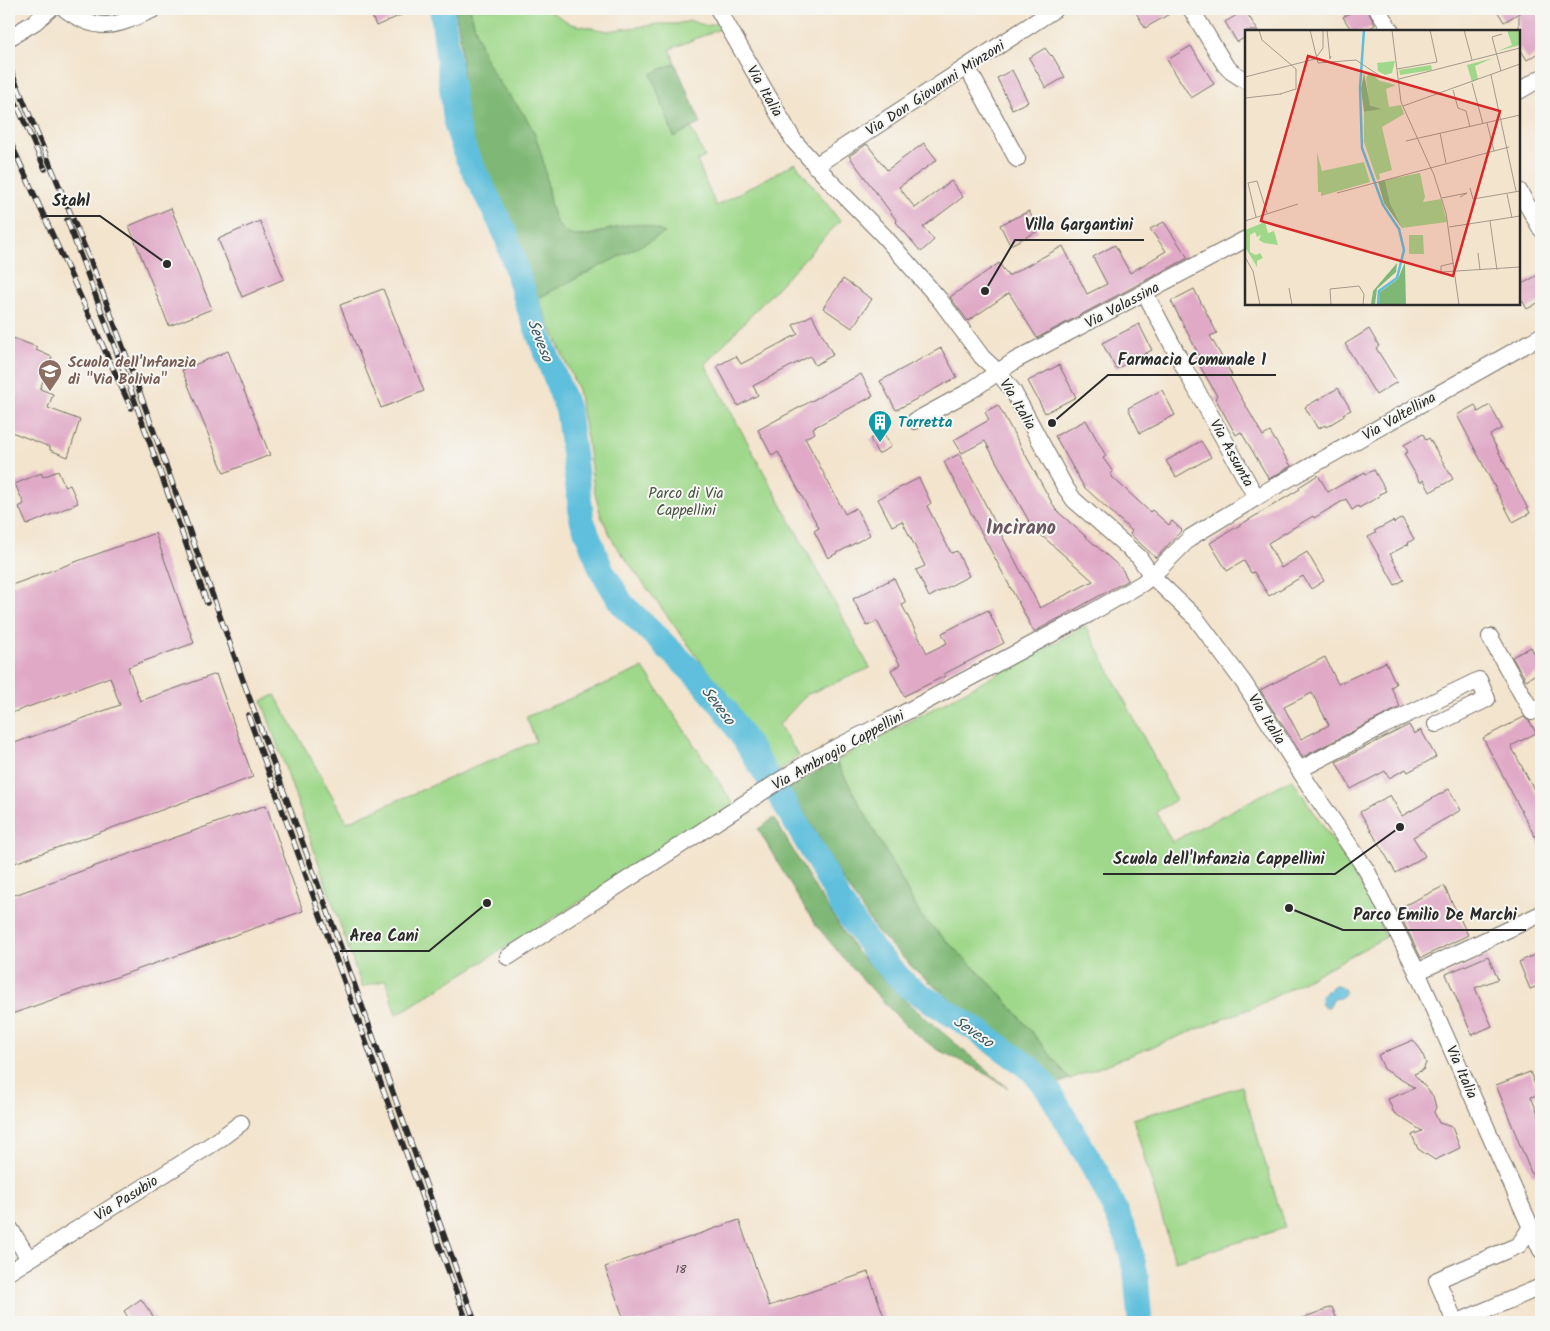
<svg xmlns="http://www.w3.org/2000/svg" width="1550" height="1331" viewBox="0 0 1550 1331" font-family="Kalam,sans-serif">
<rect width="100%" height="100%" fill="#f6f6f2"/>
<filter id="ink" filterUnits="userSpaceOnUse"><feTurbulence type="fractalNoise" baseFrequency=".02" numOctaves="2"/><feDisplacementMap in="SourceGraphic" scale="10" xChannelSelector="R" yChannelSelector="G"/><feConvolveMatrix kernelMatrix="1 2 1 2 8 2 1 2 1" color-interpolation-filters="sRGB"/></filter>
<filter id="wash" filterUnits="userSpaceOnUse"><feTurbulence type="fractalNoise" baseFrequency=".0096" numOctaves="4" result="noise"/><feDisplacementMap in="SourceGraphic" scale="20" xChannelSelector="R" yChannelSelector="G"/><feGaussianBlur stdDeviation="1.12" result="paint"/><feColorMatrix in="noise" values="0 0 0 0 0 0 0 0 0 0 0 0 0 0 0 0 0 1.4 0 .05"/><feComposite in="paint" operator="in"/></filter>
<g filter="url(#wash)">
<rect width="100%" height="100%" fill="#f3e4cd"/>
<g fill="#9fd88a" stroke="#65825a">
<path d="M470 9H547L571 24 608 31 658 24H676L691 21 707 26 716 23 720 29 670 49 675 63 651 74 674 136 691 128 705 157 697 161 716 206 795 163 840 221 705 364 870 668 806 695 779 725 799 756 777 772 717 684 614 543 601 516 594 489 587 438 578 390 538 298 664 233C650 232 624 227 611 229 599 231 578 241 566 233 551 223 550 201 547 185 545 171 541 157 537 144 527 113 509 100 493 73 481 54 476 31 470 9Z"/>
<polygon points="1086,626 1176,800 1156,812 1172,842 1292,779 1358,879 1386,937 1259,1005 1070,1079 999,992 921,916 836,761"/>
<polygon points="643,668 735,806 396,1015 386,980 362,987 262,701 275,695 347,822 536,741 526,717"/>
<polygon points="1242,1086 1285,1228 1175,1261 1133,1119"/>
</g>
<g fill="#7fb876" stroke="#557250">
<path d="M455 9H470C476 31 481 53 493 73 502 88 515 101 525 116 538 135 545 165 548 188 549 201 554 229 569 234 590 242 614 224 636 224 646 224 656 229 665 233L538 298 522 249 504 207 477 156 468 129 464 106 460 37Z"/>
<polygon points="675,63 701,123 674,137 651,74"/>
<polygon points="836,761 921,916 999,992 1070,1079 1054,1085 1033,1062 1009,1042 951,1000 913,968 876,930 842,879 814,829 788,787"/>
<polygon points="774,818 815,888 856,951 902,998 1008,1088 978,1069 936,1049 907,1027 844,959 816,925 796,894 758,829"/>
</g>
<path fill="#5ebfdc" stroke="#447584" d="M1335 985C1349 986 1348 999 1333 999L1329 1007 1325 1008 1322 1005 1321 996Z"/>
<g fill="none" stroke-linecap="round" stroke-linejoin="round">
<polyline stroke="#5ebfdc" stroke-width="25" points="442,9 456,124 466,155 505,232 528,306 568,411 582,520 601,569 622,604 699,678 725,709 781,798 816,857 841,904 873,950 907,986 984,1035 1031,1069 1049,1091 1101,1180 1128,1239 1136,1275 1140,1322"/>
</g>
<g id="blocks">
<g fill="#e0aac7" fill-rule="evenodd">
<polygon points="369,9 415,9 376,26"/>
<polygon points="1134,9 1178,9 1145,28"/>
<polygon points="1357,9 1367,9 1375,25 1365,31 1352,31 1343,17"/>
<polygon points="1496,9 1541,9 1541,51 1527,60 1519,47 1519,13 1504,22"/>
<polygon points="1245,10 1258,31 1246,31 1246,37 1237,42 1225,22"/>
<polygon points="1191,46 1214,84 1191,98 1167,60"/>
<polygon points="1045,48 1051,56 1052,55 1065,77 1046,88 1029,58"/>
<polygon points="1012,70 1028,102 1012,109 997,78"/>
<polygon points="924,143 937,160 899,187 915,208 951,181 963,197 923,227 934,240 921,252 896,222 897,221 849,156 867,144 887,170"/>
<polygon points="171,208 212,309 169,326 129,226"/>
<polygon points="1029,211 1038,231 1010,245 1000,225"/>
<polygon points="260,221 284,279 242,297 218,239"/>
<polygon points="1164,222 1188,258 1037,338 1009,293 968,321 950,297 999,263 1008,276 1063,246 1087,294 1107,284 1093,257 1115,245 1130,273 1166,251 1150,229"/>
<polygon points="1541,273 1541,301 1527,309 1519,295 1519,286"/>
<polygon points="843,279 872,299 852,328 823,308"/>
<polygon points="383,289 424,391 381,408 340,305"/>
<polygon points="1194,289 1217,333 1210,336 1232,375 1229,376 1263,436 1270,432 1291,466 1269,479 1241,432 1236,435 1215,398 1217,396 1196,359 1200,357 1171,301"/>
<polygon points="812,315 833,355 815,365 810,356 753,386 758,395 738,406 717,366 736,356 741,364 798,334 793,325"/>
<polygon points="1139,324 1152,350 1116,369 1102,343"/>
<polygon points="1369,329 1379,346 1376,348 1397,382 1376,395 1345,344"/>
<polygon points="13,338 37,347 36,350 52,357 40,389 53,394 48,408 80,420 68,457 50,450 50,447 9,431 9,349"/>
<polygon points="941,348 957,377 896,410 880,381"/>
<polygon points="228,351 270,455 224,473 182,370"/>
<polygon points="1059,365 1076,397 1045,413 1028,381"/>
<polygon points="861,374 873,396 813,428 815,433 805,438 845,514 856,508 870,535 828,558 814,531 819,528 778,452 772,456 758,430"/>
<polygon points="1338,388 1351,410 1343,414 1344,416 1326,427 1325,425 1318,429 1305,407"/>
<polygon points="1162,390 1175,415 1140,433 1128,408"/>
<polygon points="998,405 1056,510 1122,569 1128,580 1034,632 944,462 959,454 1040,608 1093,581 1032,527 985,441 962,453 954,440 989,420 985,412"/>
<polygon points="1475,405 1478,412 1490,405 1502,428 1490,435 1530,513 1513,522 1457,415"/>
<polygon points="1086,420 1106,456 1103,458 1113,472 1110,475 1150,512 1152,510 1169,525 1172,521 1182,530 1156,558 1130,534 1132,531 1084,487 1055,436"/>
<polygon points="883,432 891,447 878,454 870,439"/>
<polygon points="1423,434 1426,440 1429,438 1453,479 1430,492 1424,480 1420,482 1404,454 1408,452 1404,445"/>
<polygon points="1201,441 1211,457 1176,477 1166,461"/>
<polygon points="1374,470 1386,491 1379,494 1380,496 1359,508 1358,506 1352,510 1346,499 1314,518 1313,516 1268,543 1281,568 1307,552 1324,581 1311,589 1303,576 1269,596 1254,572 1251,573 1244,561 1227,571 1210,543 1300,489 1299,487 1318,475 1328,492 1365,472 1366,474"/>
<polygon points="58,471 65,487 70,485 78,503 27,525 19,507 24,504 15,484 41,473 43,477"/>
<polygon points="919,478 931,503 927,506 951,553 957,551 969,576 929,597 916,570 925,566 902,521 892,526 878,499"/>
<polygon points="1402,518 1414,539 1408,543 1409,544 1390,554 1404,580 1395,585 1368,537 1376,533 1374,531 1393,521 1394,523"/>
<polygon points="155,533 194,643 128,667 140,701 216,674 253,777 9,865 9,745 120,705 110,677 9,714 9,586"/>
<polygon points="894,578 906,603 902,605 927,653 947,643 942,633 988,610 1004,643 944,674 945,676 904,696 891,670 900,665 877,621 867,626 853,599"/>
<polygon points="1531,647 1541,666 1541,671 1526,680 1512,657"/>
<path d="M1325 657 1338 684 1386 662 1396 684 1391 687 1400 707 1303 757 1260 690ZM1312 693 1329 725 1301 739 1284 707Z"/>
<polygon points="1524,717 1530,722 1536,733 1511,746 1541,803 1541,848 1483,738"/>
<polygon points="1409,725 1414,734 1421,730 1436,757 1408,772 1406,769 1389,778 1385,771 1351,789 1336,762"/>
<polygon points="1449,789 1461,810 1413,837 1425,856 1396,873 1360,812 1390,795 1402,816"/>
<polygon points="266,805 303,911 9,1015 9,897"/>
<polygon points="1444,886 1468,935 1421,958 1397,909"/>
<polygon points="1536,954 1541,965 1541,985 1530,989 1519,962"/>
<polygon points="1488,956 1498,979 1475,988 1492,1026 1472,1035 1446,974"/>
<polygon points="1413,1040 1421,1050 1426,1063 1423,1070 1414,1074 1433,1096 1436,1107 1434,1112 1439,1123 1452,1127 1460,1148 1435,1160 1418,1149 1412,1135 1422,1131 1394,1113 1388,1099 1415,1088 1384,1069 1378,1055"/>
<polygon points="1530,1072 1539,1094 1531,1097 1541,1121 1541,1172 1532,1175 1496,1085"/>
<polygon points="739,1220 769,1306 868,1272 886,1322 625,1322 605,1267"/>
<polygon points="141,1299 157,1322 131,1322 124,1311"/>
<polygon points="1332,1307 1338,1322 1294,1322 1294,1321"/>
</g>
</g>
</g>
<g filter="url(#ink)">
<use href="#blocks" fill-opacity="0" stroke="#716c64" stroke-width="1"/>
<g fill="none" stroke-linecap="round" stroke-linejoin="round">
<g stroke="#716c64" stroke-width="18">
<g id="minor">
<path d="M65 9C100 35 118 25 154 9"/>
<polyline points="718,9 794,141 828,179 883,235 940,300 982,357 998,372 1013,391 1065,487 1074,500 1139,557 1152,576 1195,617 1244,683 1310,787 1367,871 1417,972 1541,1250"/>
<polyline points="1191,9 1225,65 1232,72 1246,81"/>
<polyline points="1377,9 1391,31"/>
<polyline points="9,38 35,22 50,9"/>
<polyline points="967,67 1017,159"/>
<polyline points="1519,91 1541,78"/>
<polyline points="815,166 1055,9"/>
<polyline points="1519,191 1541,229"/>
<polyline points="1145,293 1186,371 1256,497"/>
<polyline points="915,421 970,391 1016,360 1246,239"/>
<polyline points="1490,637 1532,712 1541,707"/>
<polyline points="1299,770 1383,726 1479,680 1487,699 1436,724"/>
<polyline points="508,957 810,761 889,721 1089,614 1143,583 1160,568 1191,537 1267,491 1541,336"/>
<polyline points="1417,972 1541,914"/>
<polyline points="9,1227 29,1259"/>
<polyline points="9,1272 217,1141 241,1123"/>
<polyline points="1455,1322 1437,1280 1519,1245 1531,1227"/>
<polyline points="1458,1322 1538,1288 1541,1289"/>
</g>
</g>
<use href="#minor" stroke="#fff" stroke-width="16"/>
<g stroke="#2b2b2b" stroke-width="5.5">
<g id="rail">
<polyline points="9,66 93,267 135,379 244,683 346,961 475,1322"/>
<polyline points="9,87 45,169"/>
<polyline points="9,139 131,408"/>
<polyline points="67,220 128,382 207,603"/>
<polyline points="248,715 467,1322"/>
</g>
</g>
<use href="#rail" stroke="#f6f6f2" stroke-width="4" stroke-dasharray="11" stroke-linecap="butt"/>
</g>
</g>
<defs>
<g id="school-pin" transform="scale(1.25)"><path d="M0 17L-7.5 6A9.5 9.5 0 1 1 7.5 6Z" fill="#8d6e63" stroke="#f6f6f2"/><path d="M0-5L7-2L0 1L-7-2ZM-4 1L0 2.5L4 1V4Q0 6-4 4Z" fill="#fff"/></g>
<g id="building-pin" transform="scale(1.25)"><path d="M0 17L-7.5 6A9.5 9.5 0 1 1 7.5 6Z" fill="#0f9aa8" stroke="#f6f6f2"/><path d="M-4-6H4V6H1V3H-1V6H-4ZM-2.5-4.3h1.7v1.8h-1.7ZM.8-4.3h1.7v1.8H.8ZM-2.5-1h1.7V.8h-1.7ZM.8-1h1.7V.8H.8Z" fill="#fff"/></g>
</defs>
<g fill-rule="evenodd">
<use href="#school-pin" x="50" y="371"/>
<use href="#building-pin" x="880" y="422"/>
</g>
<g text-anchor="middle" stroke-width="4" stroke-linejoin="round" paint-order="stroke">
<g font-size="12" fill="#584b52">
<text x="681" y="1273">18</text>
</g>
<g font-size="15" fill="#2b2b2b" stroke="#f6f6f2">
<text transform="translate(935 88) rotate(-33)" y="5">Via Don Giovanni Minzoni</text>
<text transform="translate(765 91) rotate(60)" y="5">Via Italia</text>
<text transform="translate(1122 305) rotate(-28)" y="5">Via Valassina</text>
<text transform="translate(1018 404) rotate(59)" y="5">Via Italia</text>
<text transform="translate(1399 416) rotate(-30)" y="5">Via Valtellina</text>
<text transform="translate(1232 453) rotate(61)" y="5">Via Assunta</text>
<text transform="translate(1267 719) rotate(58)" y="5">Via Italia</text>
<text transform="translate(838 750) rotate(-29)" y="5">Via Ambrogio Cappellini</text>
<text transform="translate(1462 1072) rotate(66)" y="5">Via Italia</text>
<text transform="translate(126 1198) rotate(-32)" y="5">Via Pasubio</text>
</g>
<g font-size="15" font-weight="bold" fill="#785e54" stroke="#f6f6f2" text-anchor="start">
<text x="68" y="367">Scuola dell'Infanzia<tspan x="68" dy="17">di "Via Bolivia"</tspan></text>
</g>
<g font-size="15" font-weight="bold" fill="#0d838f" stroke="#f6f6f2" text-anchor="start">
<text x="898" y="427">Torretta</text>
</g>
<g font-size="15" fill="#485643" stroke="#f6f6f2">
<text x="686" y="498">Parco di Via<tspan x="686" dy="17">Cappellini</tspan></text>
</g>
<g font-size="16" font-style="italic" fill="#3a5760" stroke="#f6f6f2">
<text transform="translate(541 340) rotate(69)" y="6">Seveso</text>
<text transform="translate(719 705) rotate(53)" y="6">Seveso</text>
<text transform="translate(974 1031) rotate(34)" y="6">Seveso</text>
</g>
<g font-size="20" font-weight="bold" fill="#6a5762" stroke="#f6f6f2">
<text x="1021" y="534">Incirano</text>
</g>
</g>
<g transform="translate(1245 30)">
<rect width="275" height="275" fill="#f3e4cd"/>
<path d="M262 0H275V15L253 21 267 15ZM248 28 230 36 233 49 227 52 222 35ZM150 31 147 43 140 45 133 41 132 33ZM186 35 187 40 155 45 154 40ZM124 42 135 51 151 55 141 59 144 77 156 75 159 84 137 97 147 140 134 144 135 149 132 150 119 112V82L136 79 124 74 121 48ZM72 122 77 141 119 132 125 152 76 166V162H73ZM175 143 180 167 178 172 196 169 202 192 157 198 145 173 140 150ZM20 192 23 203 29 201 33 215 19 213 14 210 16 205 12 207 10 202 5 205V222L11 225 15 223 18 228 12 231V237L0 217V200ZM164 205H178L179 224H164Z" fill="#9fd88a"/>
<path d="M119 43 125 75 137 79 119 82 116 59ZM140 150 145 173 157 198 139 173 133 152ZM160 232 161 275 134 274 135 262 153 249ZM152 233 151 242 132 259 130 274H126L128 261Z" fill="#7fb876"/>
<path fill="none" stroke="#5ebfdc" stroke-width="2.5" d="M119 0 115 58 117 118 138 175 154 199 159 220 152 248 134 261 133 275"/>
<path fill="none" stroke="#a39a8c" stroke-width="1" d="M14 0 17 10 51 39V59L35 64M65 0 73 33 111 30 138 48 148 50M82 0 85 29 86 26M147 0 156 72 189 145 201 183 214 275M219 0 227 30M152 39 192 32 185 0M256 41 247 7 257 4M246 45 271 161M0 47 70 29 78 18V0M154 49 275 18M227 53 238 94M208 60 213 78 221 81 225 97M0 68 36 64M158 76 275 34M242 93 249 121M195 103 201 133M161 111 275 85M225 158 228 169 275 161M92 163 264 117M262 164 267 188M197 168 222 163 215 167M11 187 3 153 12 151 22 183M0 191 53 174M245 191 252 240M204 197 275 186M233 223 235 240M0 227 8 241 15 275M209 233 196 236V242L275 237M44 258 47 275M86 275 85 259 114 256 119 264 118 275"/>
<path fill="#d62828" fill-opacity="0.15" stroke="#d62828" stroke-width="2.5" d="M63 26 255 81 208 246 16 191Z"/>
<rect width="275" height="275" fill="none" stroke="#2b2b2b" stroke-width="2.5"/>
</g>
<path fill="none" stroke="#2b2b2b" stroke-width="2" d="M167 264L100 216H42M985 291L1015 240H1144M1052 423L1108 375H1276M1400 827L1335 874H1103M1289 908L1343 930H1526M487 903L429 951H340"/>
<g fill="#2b2b2b" stroke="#f6f6f2" stroke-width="2">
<circle cx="167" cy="264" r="5"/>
<circle cx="985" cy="291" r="5"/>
<circle cx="1052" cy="423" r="5"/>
<circle cx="1400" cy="827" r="5"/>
<circle cx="1289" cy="908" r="5"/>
<circle cx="487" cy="903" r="5"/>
</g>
<g font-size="16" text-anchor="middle" font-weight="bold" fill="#2b2b2b" stroke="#f6f6f2" stroke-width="4" stroke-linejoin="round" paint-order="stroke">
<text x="71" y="206">Stahl</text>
<text x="1079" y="230">Villa Gargantini</text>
<text x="1192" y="365">Farmacia Comunale 1</text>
<text x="1219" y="864">Scuola dell'Infanzia Cappellini</text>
<text x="1435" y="920">Parco Emilio De Marchi</text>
<text x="384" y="941">Area Cani</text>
</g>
<rect width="1550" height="1331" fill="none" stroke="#f6f6f2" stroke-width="30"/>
</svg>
